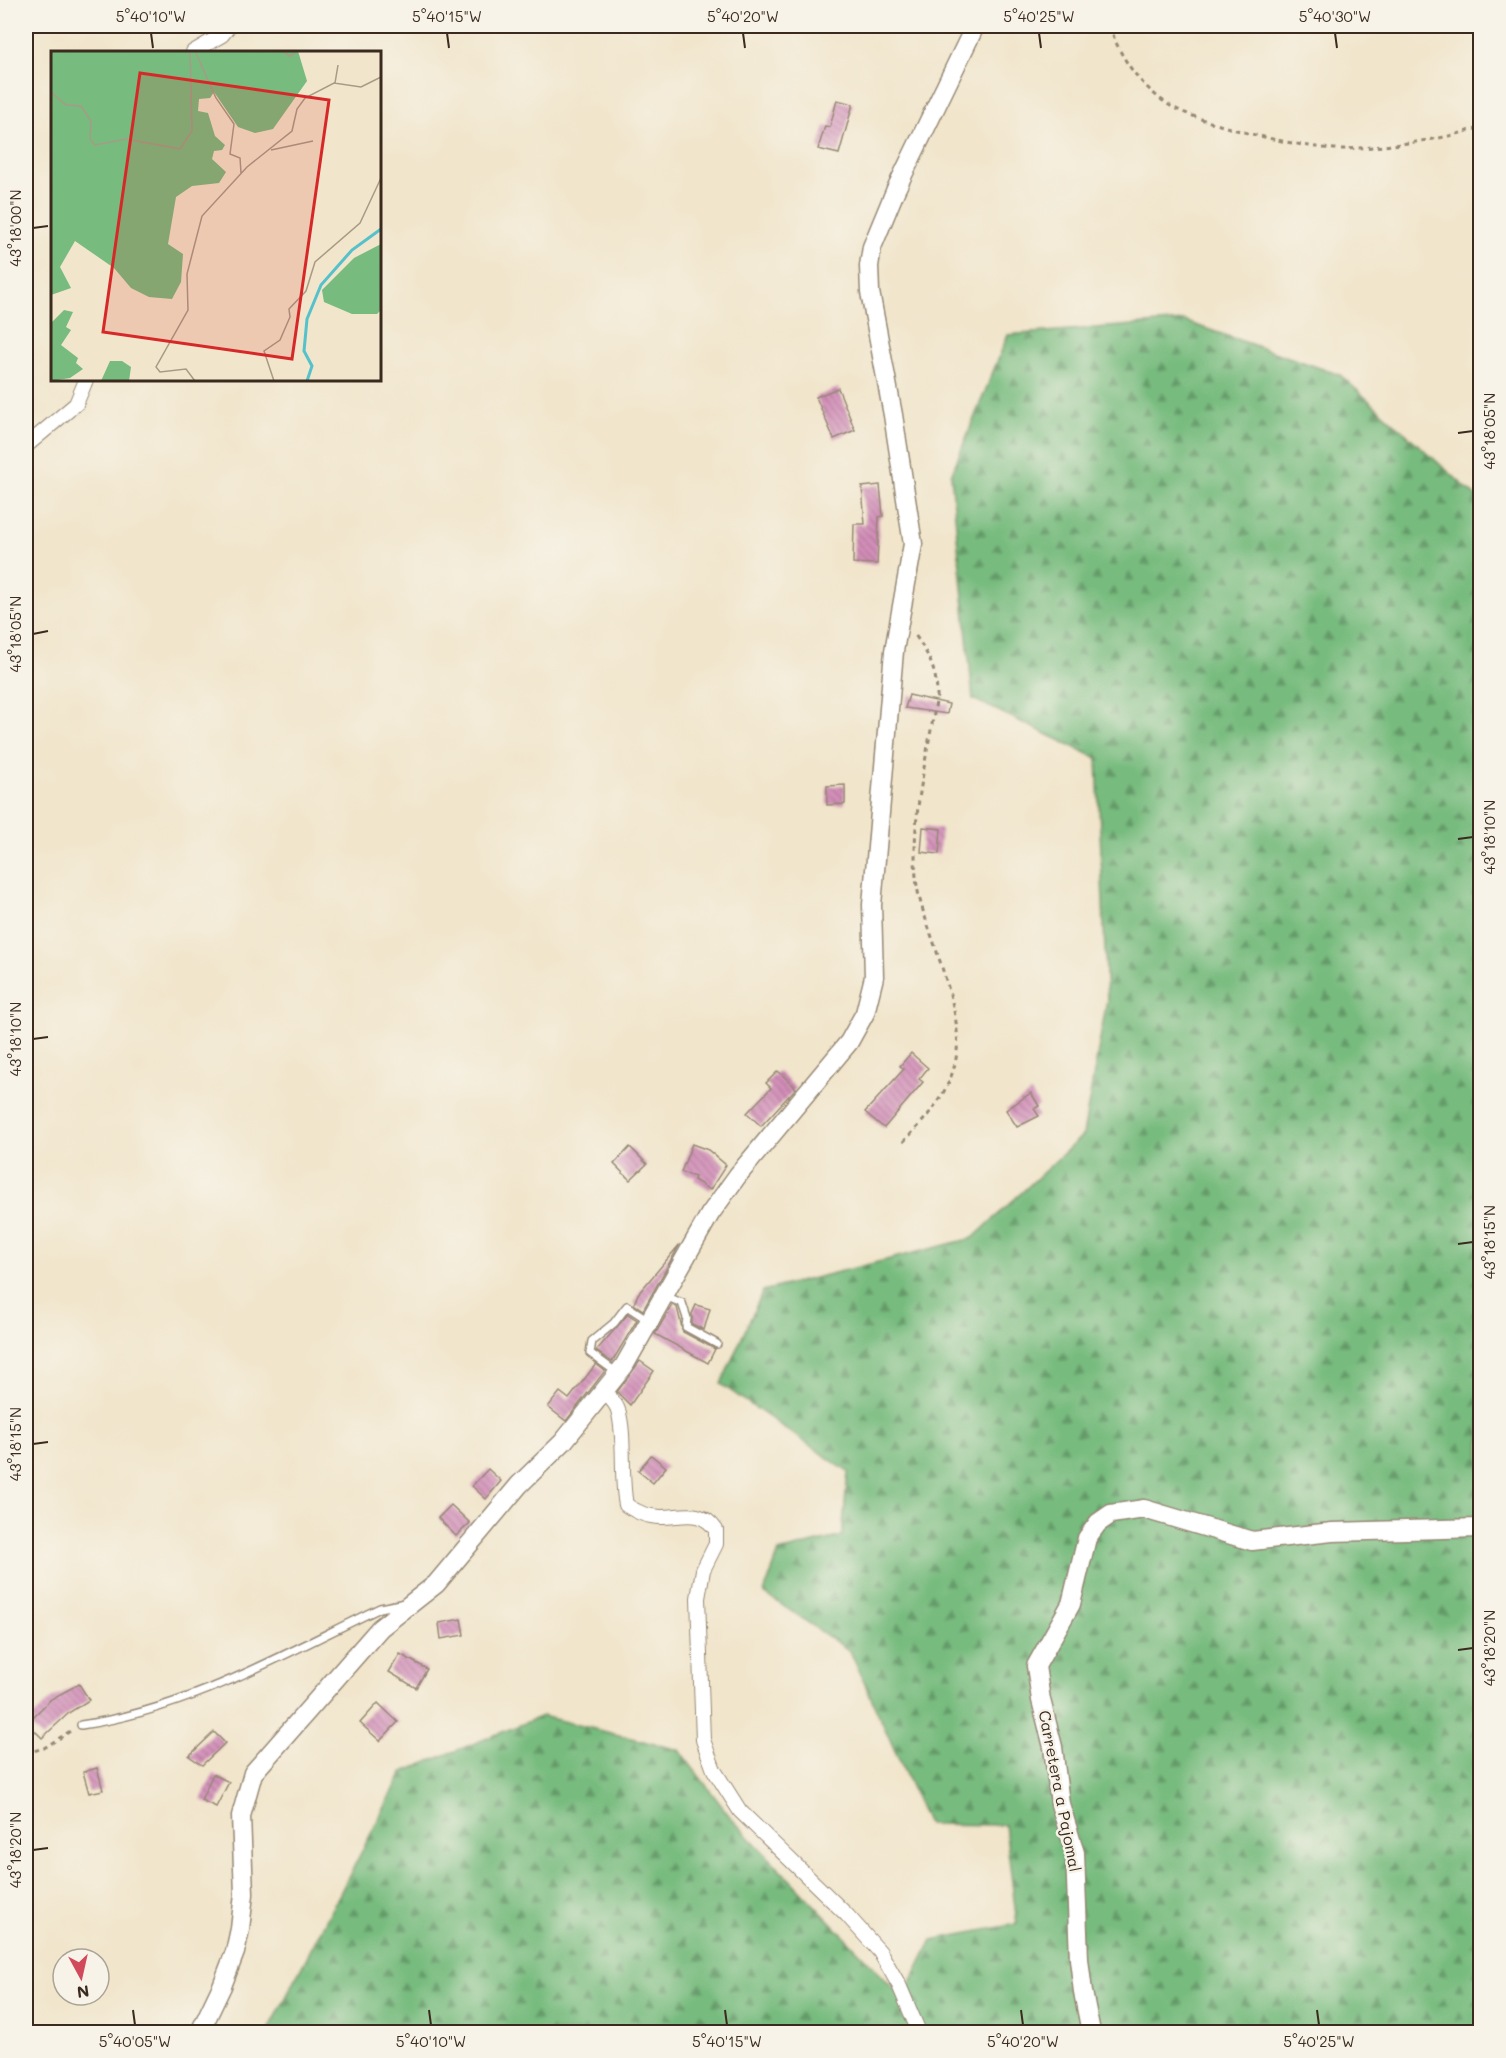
<svg xmlns="http://www.w3.org/2000/svg" width="1506" height="2058" viewBox="0 0 1506 2058" font-family="Mali,sans-serif">
<defs>
<pattern id="forest-firs" width="22" height="20" patternUnits="userSpaceOnUse" patternTransform="scale(1.5)"><rect width="22" height="20" fill="#77bb7e"/><path d="M5 1l3.5 6h-7zM16 11l3.5 6h-7z" fill="#639867"/></pattern>
<pattern id="building-back-hatch" width="6" height="6" patternUnits="userSpaceOnUse" patternTransform="scale(1.5)"><rect width="6" height="6" fill="#d38fb9"/><path d="M-1 5l2 2M0 0l6 6M5-1l2 2" fill="none" stroke="#ac7596"/></pattern>
</defs>
<rect width="100%" height="100%" fill="#f7f3e8"/>
<filter id="ink" filterUnits="userSpaceOnUse"><feTurbulence type="fractalNoise" baseFrequency=".0167" numOctaves="2"/><feDisplacementMap in="SourceGraphic" scale="12" xChannelSelector="R" yChannelSelector="G"/><feConvolveMatrix kernelMatrix="1 2 1 2 8 2 1 2 1" color-interpolation-filters="sRGB"/></filter>
<filter id="wash" filterUnits="userSpaceOnUse"><feTurbulence type="fractalNoise" baseFrequency=".008" numOctaves="4" result="noise"/><feDisplacementMap in="SourceGraphic" scale="24" xChannelSelector="R" yChannelSelector="G"/><feGaussianBlur stdDeviation="1.35" result="paint"/><feColorMatrix in="noise" values="0 0 0 0 0 0 0 0 0 0 0 0 0 0 0 0 0 1.4 0 .05"/><feComposite in="paint" operator="in"/></filter>
<g filter="url(#wash)">
<rect width="100%" height="100%" fill="#f1e5cb"/>
<polygon fill="url(#forest-firs)" stroke="#59724e" stroke-width="1.5" points="1184,321 1340,375 1480,500 1480,2032 268,2032 403,1772 542,1716 679,1750 731,1818 903,1998 932,1940 1017,1924 1005,1825 928,1824 850,1651 764,1593 779,1552 842,1536 848,1472 721,1384 763,1291 973,1238 1083,1135 1107,1000 1097,758 973,699 951,475 1008,335"/>
<g id="blocks">
<g fill="url(#building-back-hatch)">
<polygon points="837,100 853,104 839,154 818,149 825,126 830,127"/>
<polygon points="838,388 855,430 834,439 816,397"/>
<polygon points="880,485 883,516 879,517 877,564 853,563 854,524 865,524 862,487"/>
<polygon points="909,695 949,704 947,714 905,708"/>
<polygon points="845,785 845,804 827,805 827,786"/>
<polygon points="923,827 941,829 939,854 921,852"/>
<polygon points="911,1053 928,1068 919,1079 923,1082 884,1128 865,1112 904,1069 900,1066"/>
<polygon points="778,1071 796,1088 761,1126 747,1113 771,1088 766,1083"/>
<polygon points="1031,1093 1039,1106 1034,1109 1039,1116 1017,1127 1006,1110"/>
<polygon points="692,1144 708,1150 726,1165 710,1190 694,1180 695,1177 681,1172"/>
<polygon points="630,1147 647,1164 630,1180 614,1164"/>
<polygon points="680,1244 643,1310 634,1304 638,1294"/>
<polygon points="672,1305 677,1307 683,1332 715,1349 708,1363 655,1334"/>
<polygon points="696,1305 710,1309 704,1330 692,1324 692,1314"/>
<polygon points="628,1314 637,1320 612,1362 596,1351"/>
<polygon points="640,1361 654,1371 630,1405 617,1392"/>
<polygon points="596,1364 605,1371 566,1421 548,1407 560,1392 569,1399"/>
<polygon points="651,1455 666,1467 653,1483 638,1471"/>
<polygon points="488,1469 501,1481 486,1499 472,1486"/>
<polygon points="451,1505 470,1523 456,1536 438,1518"/>
<polygon points="461,1619 464,1635 441,1639 439,1623"/>
<polygon points="400,1654 427,1669 416,1688 389,1672"/>
<polygon points="79,1684 89,1700 70,1712 42,1738 27,1723 51,1699"/>
<polygon points="378,1703 398,1722 380,1741 360,1723"/>
<polygon points="214,1732 225,1743 202,1765 189,1756"/>
<polygon points="97,1768 103,1790 89,1793 83,1772"/>
<polygon points="213,1774 229,1782 216,1807 201,1800"/>
</g>
</g>
</g>
<g filter="url(#ink)">
<use href="#blocks" fill-opacity="0" stroke="#968874" stroke-width="1.5"/>
<g fill="none" stroke-linecap="round" stroke-linejoin="round">
<g stroke="#968874" stroke-width="10">
<g id="service">
<polyline points="665,1296 682,1303 687,1318 686,1327 717,1344"/>
<polyline points="616,1372 590,1353 592,1341 614,1323 627,1306 648,1320"/>
<path d="M81 1725C188 1710 284 1654 380 1608L405 1603"/>
</g>
</g>
<g stroke="#968874" stroke-width="16">
<g id="minor">
<polyline points="193,52 222,35 229,26"/>
<polyline points="26,446 76,404 86,380"/>
<path d="M604 1391C609 1397 616 1403 618 1410 626 1436 620 1475 626 1505 637 1512 647 1517 661 1517 683 1517 701 1508 716 1530V1544L703 1570 698 1598 703 1740 714 1770 740 1811 847 1915 880 1952 899 1985 919 2032"/>
</g>
</g>
<g stroke="#968874" stroke-width="21">
<g id="tertiary">
<polyline points="200,2032 222,1986 235,1952 240,1929 244,1894 241,1816 253,1773 380,1628 436,1584 519,1485 563,1442 624,1366 710,1214 738,1175 849,1042 865,1013 874,977 872,905 894,651 913,544 893,415 870,292 869,266 872,247 896,189 975,26"/>
<polyline points="1091,2032 1083,1992 1079,1959 1075,1853 1060,1804 1053,1747 1041,1700 1036,1666 1071,1604 1087,1538 1098,1523 1111,1514 1144,1509 1252,1541 1332,1532 1480,1528"/>
</g>
</g>
<g stroke="#968874" stroke-width="3" stroke-dasharray="4.5 4.5" stroke-linecap="butt">
<path d="M1110 26C1119 57 1141 87 1169 105 1200 124 1309 151 1345 149 1379 147 1416 143 1449 136 1460 134 1470 129 1480 129"/>
<path d="M903 1142C976 1070 964 1034 934 943 928 925 920 905 917 886 909 823 927 758 937 696 937 671 929 655 915 635"/>
<polyline points="26,1753 44,1748 72,1730"/>
</g>
<use href="#service" stroke="#fff" stroke-width="7"/>
<use href="#minor" stroke="#fff" stroke-width="14"/>
<use href="#tertiary" stroke="#fff" stroke-width="18"/>
</g>
</g>
<path fill="none" stroke="#3b2a1e" stroke-width="2" d="M151 33 153 48M447 33 449 48M743 33 745 48M1039 33 1041 48M1335 33 1337 48M33 228 48 226M1458 433 1473 431M33 634 48 631M1458 839 1473 837M33 1039 48 1037M1458 1244 1473 1242M33 1444 48 1442M1458 1650 1473 1648M33 1850 48 1848M133 2010 135 2025M429 2010 431 2025M725 2010 727 2025M1021 2010 1023 2025M1317 2010 1319 2025"/>
<g text-anchor="middle" stroke-width="5" stroke-linejoin="round" paint-order="stroke">
<g font-size="16" fill="#3b2a1e" stroke="#f7f3e8">
<text transform="translate(1060 1791) rotate(79)" y="6">Carretera a Pajomal</text>
</g>
</g>
<g transform="translate(51 51)">
<rect width="330" height="330" fill="#f1e5cb"/>
<path d="M0 0H247L256 30 222 78 204 82 187 76 163 41 159 47 148 48 147 60 157 62 164 85 174 94 171 99 163 100 161 108 175 121 168 132 141 135 125 146 117 193 132 203 130 231 121 248 98 246 80 237 63 217 24 190 9 216 20 237 0 244ZM330 193V259L326 263H301L273 251 271 239 303 207ZM13 259 22 261 15 276 20 279 10 294 27 307 25 312 32 318 19 327 0 330V272ZM59 310H71L80 316 78 330H50Z" fill="#77bb7e"/>
<path fill="none" stroke="#54c1cb" stroke-width="3" d="M256 330 261 315 253 300 256 268 270 234 301 199 330 178"/>
<path fill="none" stroke="#a89a86" stroke-width="1.5" d="M144 0 165 47 183 73 179 103 189 107 190 122M231 0 239 5 247 0M284 32 287 14M0 41 15 54 30 55 40 70 39 88 44 94 75 88 129 98 141 80 139 0M220 99 262 90M144 330 135 318 109 321 105 316 137 259 136 223 151 165 196 116 241 80 246 58 254 47 283 32 310 36 330 26M223 330 213 300 229 289 239 266 238 258 255 240 264 211 309 172 330 127"/>
<path fill="#d62828" fill-opacity="0.15" stroke="#d62828" stroke-width="3" d="M89 22 278 49 241 308 52 281Z"/>
<rect width="330" height="330" fill="none" stroke="#3b2a1e" stroke-width="3"/>
</g>
<rect width="1506" height="2058" fill="none" stroke="#f7f3e8" stroke-width="66"/>
<g transform="translate(81 1977) rotate(172)"><circle r="28" fill="#f7f3e8" stroke="#aca397" stroke-width="1.5"/>
<path d="M0-4.5L10 22L0 15L-10 22Z" fill="#d1495b"/>
<text y="-9" font-size="16" font-weight="bold" text-anchor="middle" fill="#3b2a1e">N</text>
</g>
<rect x="33" y="33" width="1440" height="1992" fill="none" stroke="#3b2a1e" stroke-width="2"/>
<g font-size="15" text-anchor="middle" fill="#3b2a1e">
<text x="151" y="22">5°40'10"W</text>
<text x="447" y="22">5°40'15"W</text>
<text x="743" y="22">5°40'20"W</text>
<text x="1039" y="22">5°40'25"W</text>
<text x="1335" y="22">5°40'30"W</text>
<text transform="translate(16 228) rotate(-90)" y="5">43°18'00"N</text>
<text transform="translate(1490 431) rotate(-90)" y="5">43°18'05"N</text>
<text transform="translate(16 634) rotate(-90)" y="5">43°18'05"N</text>
<text transform="translate(1490 837) rotate(-90)" y="5">43°18'10"N</text>
<text transform="translate(16 1039) rotate(-90)" y="5">43°18'10"N</text>
<text transform="translate(1490 1242) rotate(-90)" y="5">43°18'15"N</text>
<text transform="translate(16 1444) rotate(-90)" y="5">43°18'15"N</text>
<text transform="translate(1490 1648) rotate(-90)" y="5">43°18'20"N</text>
<text transform="translate(16 1850) rotate(-90)" y="5">43°18'20"N</text>
<text x="135" y="2047">5°40'05"W</text>
<text x="431" y="2047">5°40'10"W</text>
<text x="727" y="2047">5°40'15"W</text>
<text x="1023" y="2047">5°40'20"W</text>
<text x="1319" y="2047">5°40'25"W</text>
</g>
</svg>
